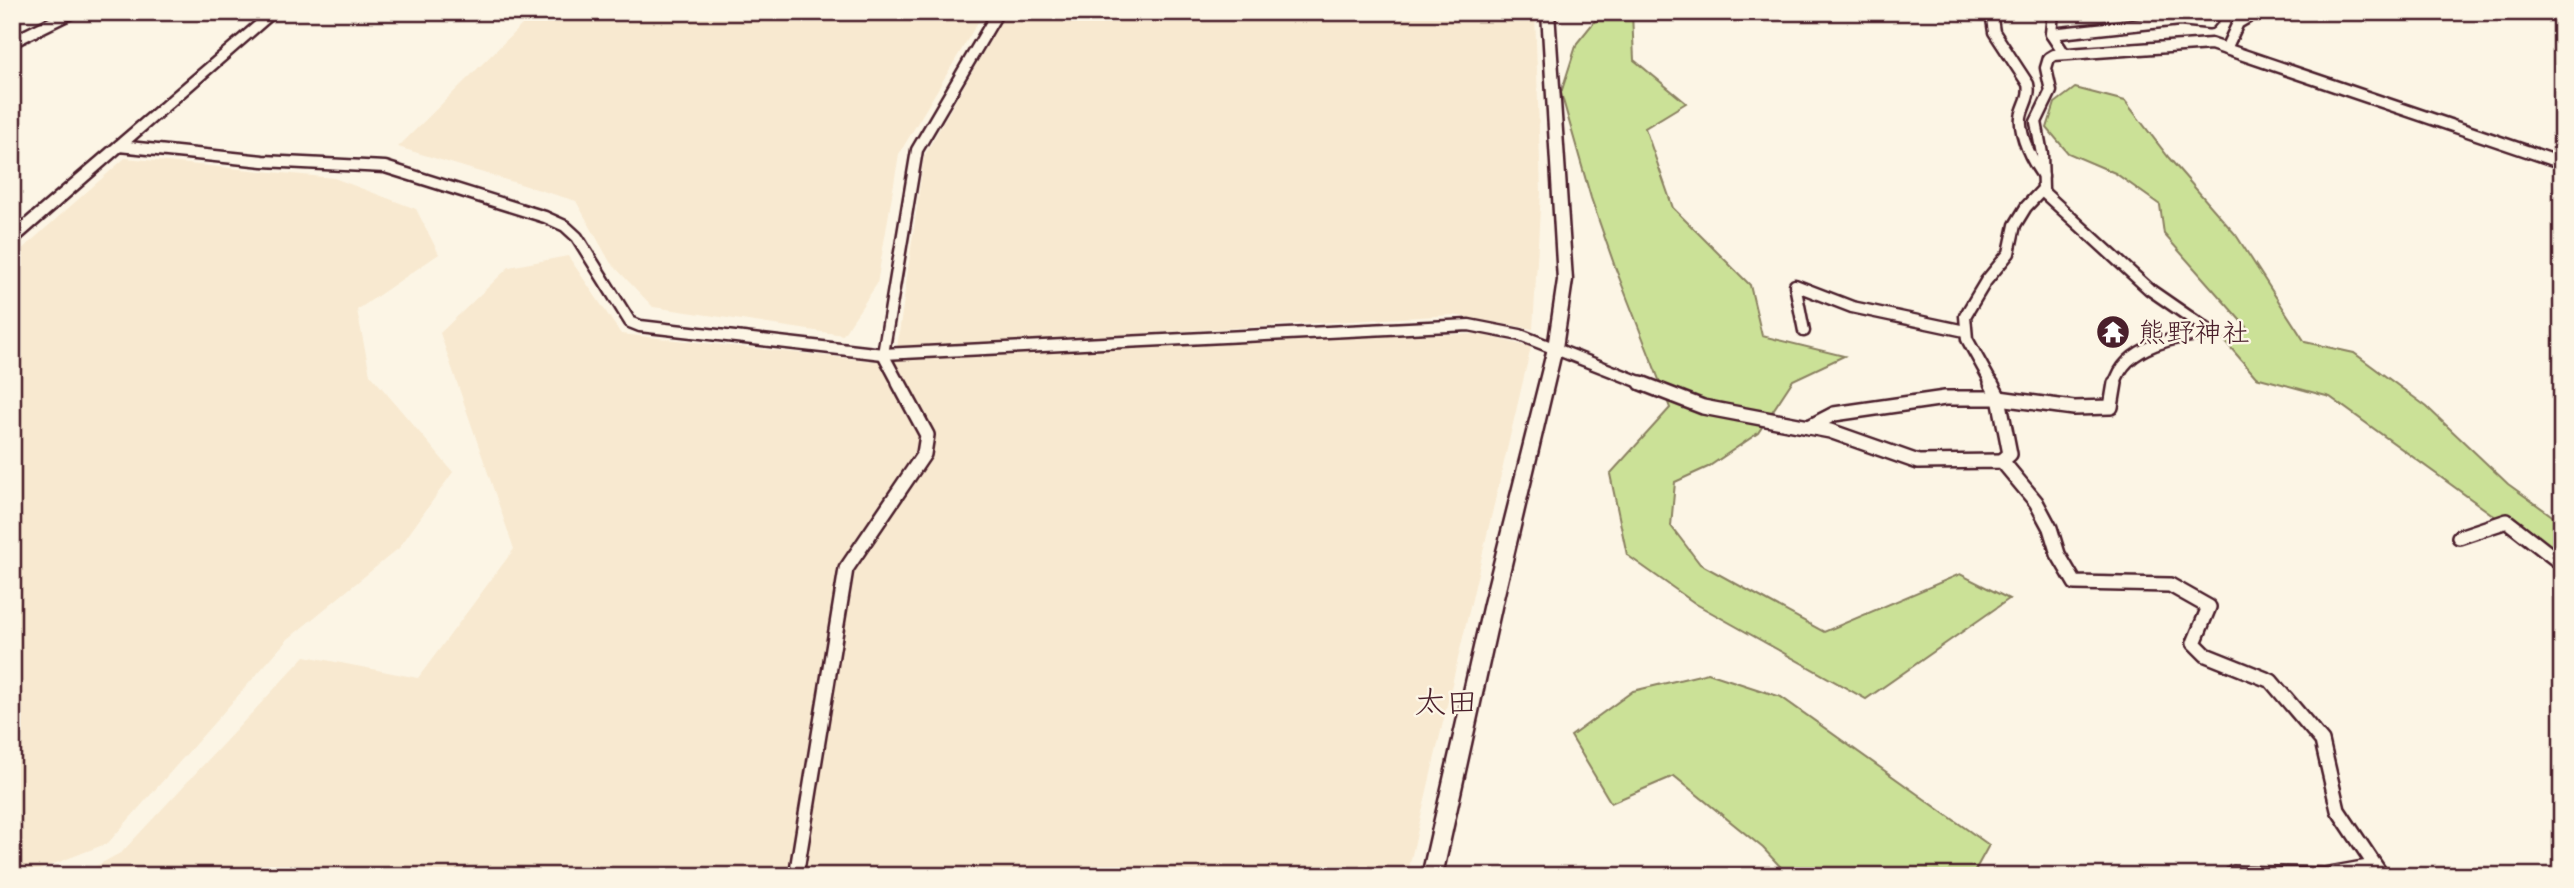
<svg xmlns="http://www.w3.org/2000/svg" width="2574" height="888" viewBox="0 0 2574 888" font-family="Dekko,'Klee One',sans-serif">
<rect width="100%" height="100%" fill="#fcf5e5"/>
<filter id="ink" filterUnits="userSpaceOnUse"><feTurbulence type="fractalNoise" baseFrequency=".0143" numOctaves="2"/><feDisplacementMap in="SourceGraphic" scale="14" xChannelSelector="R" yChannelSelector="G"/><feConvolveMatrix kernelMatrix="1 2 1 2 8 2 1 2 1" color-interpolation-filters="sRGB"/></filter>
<g filter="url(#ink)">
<g fill="#f8e9d0">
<polygon points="535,12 984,12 899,154 877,284 843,335 653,307 610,262 576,201 398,147"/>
<polygon points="1006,12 1535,12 1541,192 1533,329 1453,315 897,348 924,156"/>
<polygon points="125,158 334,178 416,209 439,254 357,310 370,374 453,472 399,548 288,639 108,843 23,876 12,876 12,258"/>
<polygon points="568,256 621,334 872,361 1390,335 1479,334 1531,347 1407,876 78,876 122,852 305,656 418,678 514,549 440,333 509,267"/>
</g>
<g fill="#cbe197" stroke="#8a8061" stroke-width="2">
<polygon points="1602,12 1632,12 1634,60 1686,103 1645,128 1673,208 1750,285 1762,336 1844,356 1793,380 1758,433 1708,467 1675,482 1671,526 1700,564 1824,632 1960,574 2009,599 1866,699 1696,604 1627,555 1610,474 1670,408 1615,267 1591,198 1561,93 1577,43"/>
<polygon points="2075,88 2125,101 2169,158 2236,235 2305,342 2354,353 2427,407 2508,484 2562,523 2562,571 2544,552 2330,397 2256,377 2224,340 2248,329 2164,234 2160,205 2115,173 2068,153 2047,128 2055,103"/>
<polygon points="1708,673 1781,697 1989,845 1972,876 1789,876 1763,848 1674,776 1611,803 1571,736 1633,691"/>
</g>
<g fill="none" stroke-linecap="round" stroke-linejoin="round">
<g stroke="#4a1f2b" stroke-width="15">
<g id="minor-far1">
<path d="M1991 12 1994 32 2028 84C2031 97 2023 105 2021 117 2019 136 2032 161 2043 176"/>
<polyline points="2053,12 2051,34 2063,52"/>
<polyline points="2051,34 2180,20 2209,23 2218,12"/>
<polyline points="12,42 73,12"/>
<polyline points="2226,49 2238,23 2257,12"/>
<polyline points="119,146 263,161 385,167 545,217 565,226 577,237 630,322 640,326 883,354 1469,325 1520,335 1645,384"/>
<polyline points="2042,191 2149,289 2214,334"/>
<polyline points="1804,331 1795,285 1852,307 1965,331"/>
<polyline points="899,384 883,354 917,150 998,12"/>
<polyline points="1992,384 1967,339 1965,316 1986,281 2009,253 2015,225 2026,207 2043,189 2042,154 2036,122 2051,91 2046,68 2049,58 2054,55 2211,44 2562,163"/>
<path d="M2115 384C2124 345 2180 335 2214 334"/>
</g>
</g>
<g stroke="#4a1f2b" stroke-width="18">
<g id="minor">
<polyline points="1641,383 1703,407 1830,431 1918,462 2002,461 2036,502 2050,528 2058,554 2075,583 2170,585 2209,607 2194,643 2206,655 2271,681 2322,741 2338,810 2382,876"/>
<polyline points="1991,383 1999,398 2010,454 2002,461"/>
<polyline points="1809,427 1834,414 1945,398 1999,398 2074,408 2111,407 2115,383"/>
<polyline points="2459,537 2507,521 2562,564"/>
<polyline points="796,876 846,569 924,454 927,435 899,383"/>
<polyline points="2230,876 2233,873 2324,875 2374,866"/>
</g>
</g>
<g stroke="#4a1f2b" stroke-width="5">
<g id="tertiary">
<polygon points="267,12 280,12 17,242 12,244 12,231"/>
<polygon points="1542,12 1554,12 1572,280 1562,348 1502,603 1442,876 1422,876 1484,603 1548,348 1558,280"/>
</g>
</g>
<use href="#minor-far1" stroke="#fcf5e5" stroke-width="10"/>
<use href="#minor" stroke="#fcf5e5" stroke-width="13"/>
<use href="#tertiary" fill="#fcf5e5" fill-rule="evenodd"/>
</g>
</g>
<defs>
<g id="temple-disc" transform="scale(1.75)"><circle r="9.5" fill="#4a1f2b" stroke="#fcf5e5"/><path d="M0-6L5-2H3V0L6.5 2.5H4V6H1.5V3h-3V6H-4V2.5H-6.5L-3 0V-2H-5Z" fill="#fff"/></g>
</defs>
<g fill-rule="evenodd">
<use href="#temple-disc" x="2113" y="332"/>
</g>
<g text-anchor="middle" stroke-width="5" stroke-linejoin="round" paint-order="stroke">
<g font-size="28" fill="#4a1f2b" stroke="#fcf5e5" text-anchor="start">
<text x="2138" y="342">熊野神社</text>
</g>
<g font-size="32" fill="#4a1f2b" stroke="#fcf5e5">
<text x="1446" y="713">太田</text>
</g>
</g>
<rect width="2574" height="888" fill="none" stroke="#fcf5e5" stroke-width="42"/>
<rect x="21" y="21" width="2532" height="846" fill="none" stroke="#4a1f2b" stroke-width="2.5" filter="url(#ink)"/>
</svg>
